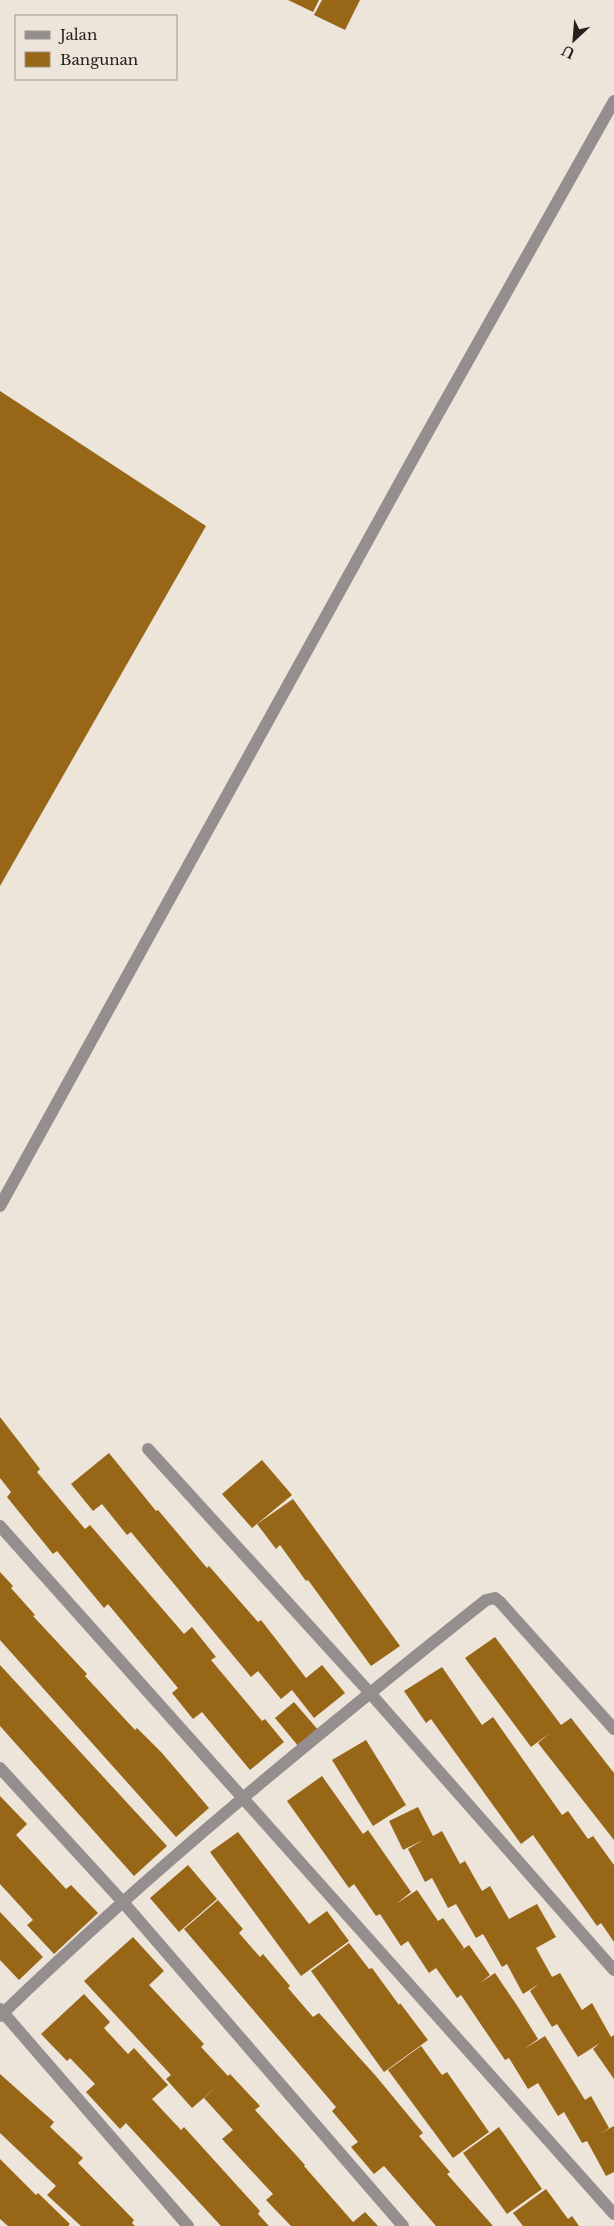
<svg xmlns="http://www.w3.org/2000/svg" width="614" height="2226" viewBox="0 0 614 2226" font-family="'Libre Baskerville',serif">
<rect width="100%" height="100%" fill="#ede4da"/>
<g fill="#976616">
<polygon points="288,0 319,0 313,12"/>
<polygon points="322,0 360,0 345,30 314,15"/>
<polygon points="0,391 206,526 0,886"/>
<polygon points="0,1417 40,1469 37,1472 85,1529 90,1525 184,1634 192,1627 216,1657 211,1660 262,1721 265,1719 284,1742 250,1770 202,1712 193,1719 172,1693 178,1688 108,1604 104,1608 57,1551 53,1554 7,1497 11,1492 0,1478"/>
<polygon points="109,1453 156,1511 158,1510 207,1568 209,1566 258,1622 261,1620 306,1678 322,1665 345,1693 314,1718 292,1690 281,1699 258,1671 251,1677 131,1532 127,1535 102,1504 93,1511 71,1484"/>
<polygon points="262,1460 292,1495 252,1528 222,1494"/>
<polygon points="293,1499 400,1646 371,1666 308,1580 306,1581 280,1545 276,1549 257,1524"/>
<polygon points="0,1572 13,1586 11,1588 35,1615 33,1616 87,1674 85,1676 135,1730 137,1728 162,1753 209,1808 176,1837 0,1640"/>
<polygon points="495,1637 561,1725 571,1718 614,1773 614,1840 538,1743 550,1733 531,1747 465,1658"/>
<polygon points="0,1665 167,1846 134,1876 0,1726"/>
<polygon points="442,1667 482,1725 493,1717 562,1815 568,1811 588,1839 593,1836 614,1865 614,1942 601,1923 597,1926 533,1835 521,1844 431,1719 426,1723 404,1691"/>
<polygon points="294,1702 319,1731 299,1747 275,1718"/>
<polygon points="366,1740 406,1805 373,1826 332,1760"/>
<polygon points="322,1776 363,1834 368,1830 411,1892 396,1904 417,1890 438,1921 443,1918 464,1948 459,1952 469,1945 490,1975 480,1983 495,1973 518,2007 538,2039 524,2049 545,2036 585,2100 591,2096 609,2128 601,2133 614,2126 614,2172 606,2176 587,2141 582,2143 564,2112 558,2116 538,2083 528,2089 509,2058 505,2060 461,1995 457,1998 436,1968 429,1973 408,1941 401,1946 380,1914 376,1916 354,1884 349,1888 287,1801"/>
<polygon points="0,1796 27,1824 16,1835 66,1889 71,1885 98,1913 54,1954 27,1925 33,1920 0,1884"/>
<polygon points="418,1807 433,1836 442,1831 460,1864 465,1861 482,1891 490,1886 509,1919 537,1904 556,1937 536,1948 552,1977 560,1973 582,2010 592,2003 611,2037 614,2035 614,2079 593,2049 600,2043 578,2057 557,2024 552,2027 530,1991 539,1984 523,1994 507,1964 502,1967 483,1934 476,1938 456,1904 448,1908 432,1878 425,1882 408,1849 423,1840 403,1850 389,1821"/>
<polygon points="238,1832 309,1924 327,1911 349,1941 301,1976 210,1852"/>
<polygon points="188,1865 217,1899 179,1932 150,1898"/>
<polygon points="218,1900 243,1929 239,1933 260,1957 263,1954 290,1986 288,1988 313,2017 319,2013 375,2075 423,2133 419,2136 450,2172 447,2174 493,2226 436,2226 384,2166 374,2174 351,2147 358,2142 332,2111 336,2107 184,1929"/>
<polygon points="0,1912 43,1957 19,1980 0,1960"/>
<polygon points="133,1937 164,1971 149,1985 204,2044 201,2047 228,2076 230,2074 260,2106 255,2110 305,2165 304,2166 353,2222 365,2212 378,2226 291,2226 266,2200 273,2194 222,2139 233,2130 204,2098 221,2083 192,2108 166,2079 171,2075 84,1981"/>
<polygon points="349,1943 369,1969 372,1968 399,2005 400,2003 428,2040 384,2072 311,1971"/>
<polygon points="84,1994 110,2022 104,2028 128,2054 134,2048 168,2085 152,2099 181,2130 184,2127 260,2211 258,2214 269,2226 221,2226 126,2123 120,2129 86,2092 95,2084 70,2058 67,2061 41,2034"/>
<polygon points="421,2046 442,2075 447,2072 489,2132 453,2158 388,2070"/>
<polygon points="0,2074 54,2122 50,2127 83,2158 78,2163 134,2220 132,2223 135,2226 81,2226 47,2195 56,2186 0,2133"/>
<polygon points="499,2127 542,2189 507,2214 463,2153"/>
<polygon points="0,2159 36,2195 38,2193 70,2224 68,2226 8,2226 0,2219"/>
<polygon points="546,2189 568,2219 572,2216 579,2226 523,2226 513,2213"/>
</g>
<g fill="none" stroke-linecap="round" stroke-linejoin="round">
<g stroke="#948e8e" stroke-width="12">
<polyline points="0,1206 420,446 614,101"/>
<polyline points="148,1449 370,1693 614,1970"/>
<polyline points="0,1526 614,2214"/>
<polyline points="0,1768 122,1901 403,2226"/>
<polyline points="0,2009 188,2226"/>
<path d="M0 2016C154 1867 319 1733 486 1600L495 1598 500 1602 614 1729"/>
</g>
</g>
<rect x="15" y="15" width="162" height="65" fill="#ede4da" stroke="#9d968e"/>
<rect x="25" y="31" width="25" height="8" fill="#948e8e" stroke="#9d968e"/>
<text x="60" y="40" font-size="15" fill="#24211d">Jalan</text>
<rect x="25" y="52" width="25" height="15" fill="#976616" stroke="#9d968e"/>
<text x="60" y="65" font-size="15" fill="#24211d">Bangunan</text>
<g transform="translate(574 40) rotate(206)" stroke="#ede4da" stroke-width="4" paint-order="stroke">
<path d="M0-4L9 19L0 12L-9 19Z" fill="#24211d"/>
<text y="-8" font-size="14" font-weight="bold" text-anchor="middle" fill="#24211d">U</text>
</g>
</svg>
